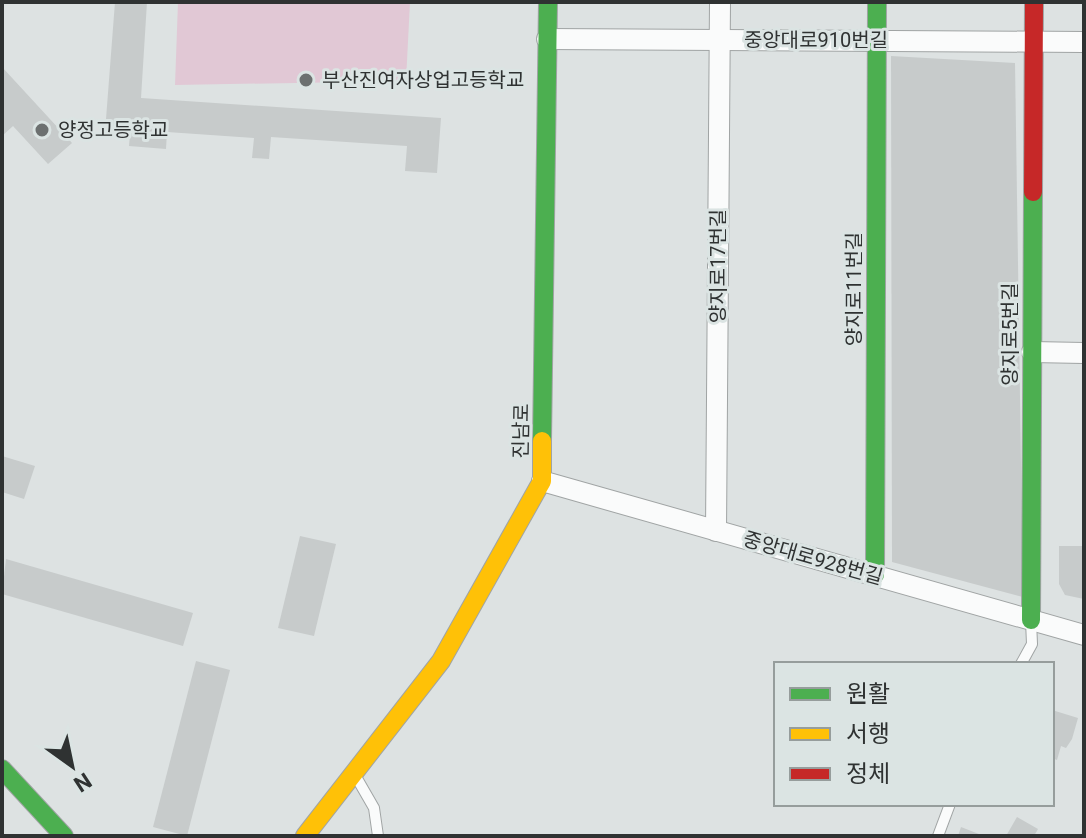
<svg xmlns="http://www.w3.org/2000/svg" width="1086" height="838" viewBox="0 0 1086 838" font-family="Roboto,'Noto Sans KR',sans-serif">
<rect width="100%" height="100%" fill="#dde2e2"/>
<polygon fill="#e1c8d5" points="178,2 410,2 406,81 175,85"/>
<g fill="#c7cbcb">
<polygon points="115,2 147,2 141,98 441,118 437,173 405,171 407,146 271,137 269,159 252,158 254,138 167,132 166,149 129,146 130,134 105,132"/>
<polygon points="891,56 1015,63 1023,597 892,562"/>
<polygon points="2,67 72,143 48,164 13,126 2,136"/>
<polygon points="2,456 35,466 24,499 2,492"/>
<polygon points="300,536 336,544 314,636 278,628"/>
<polygon points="1059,546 1084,546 1084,599 1065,595 1059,584"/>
<polygon points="6,559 193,613 183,646 2,594"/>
<polygon points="196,661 230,670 187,836 153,827"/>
<polygon points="1052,710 1078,718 1072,739 1066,748 1061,746 1057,760 1052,758"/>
<polygon points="1017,817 1038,829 1034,836 1006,836"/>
<polygon points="961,827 984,836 958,836"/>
</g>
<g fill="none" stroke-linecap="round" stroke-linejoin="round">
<g stroke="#a0a4a4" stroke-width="12">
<g id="lane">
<polyline points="1021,664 1032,644 1031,621"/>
<polyline points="355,775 374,808 378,836"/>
<polyline points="938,836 950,804"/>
</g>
</g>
<g stroke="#a0a4a4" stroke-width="22">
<g id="street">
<polyline points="547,39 1084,42"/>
<polyline points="1032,352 1084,353"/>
<polyline points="542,481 1084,635"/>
<polyline points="716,531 720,2"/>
</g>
</g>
<g stroke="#a0a4a4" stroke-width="20">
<g id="fast">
<polyline points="542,441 548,2"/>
<polyline points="875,575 877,2"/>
<polyline points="1031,620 1033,192"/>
<polyline points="2,769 64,836"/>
</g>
</g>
<g stroke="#a0a4a4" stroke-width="20">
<polyline id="slow" points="305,836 441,661 542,481 542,441"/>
</g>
<g stroke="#a0a4a4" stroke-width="20">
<polyline id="jam" points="1033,192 1034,2"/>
</g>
<use href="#lane" stroke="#fafbfb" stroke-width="10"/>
<use href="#street" stroke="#fafbfb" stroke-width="20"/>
<use href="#fast" stroke="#4caf50" stroke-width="18"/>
<use href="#slow" stroke="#ffc107" stroke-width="18"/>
<use href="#jam" stroke="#c62828" stroke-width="18"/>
</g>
<g fill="#6c7070" stroke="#dbe4e3" stroke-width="3">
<circle cx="306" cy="80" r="8"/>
<circle cx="42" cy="130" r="8"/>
</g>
<g text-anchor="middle" stroke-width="6" stroke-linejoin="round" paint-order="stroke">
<g font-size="20" fill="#2f3232" stroke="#dbe4e3">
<text x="816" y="47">중앙대로910번길</text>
<text transform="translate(718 266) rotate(-90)" y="7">양지로17번길</text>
<text transform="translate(854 289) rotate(-90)" y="7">양지로11번길</text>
<text transform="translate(1010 334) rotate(-90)" y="7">양지로5번길</text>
<text transform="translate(521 431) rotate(-89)" y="7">진남로</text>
<text transform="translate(813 558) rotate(16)" y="7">중앙대로928번길</text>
</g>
<g font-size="20" fill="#2f3232" stroke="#dbe4e3" text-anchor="start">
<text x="322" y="87">부산진여자상업고등학교</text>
<text x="58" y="137">양정고등학교</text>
</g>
</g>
<rect width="1086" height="838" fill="none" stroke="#2f3232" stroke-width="8"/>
<rect x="774" y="662" width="280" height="144" fill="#dbe4e3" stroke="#969d9c" stroke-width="2"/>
<rect x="790" y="688" width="40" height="12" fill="#4caf50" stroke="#969d9c" stroke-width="2"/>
<text x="846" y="702" font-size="24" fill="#2f3232">원활</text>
<rect x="790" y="728" width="40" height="12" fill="#ffc107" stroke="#969d9c" stroke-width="2"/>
<text x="846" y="742" font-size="24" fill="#2f3232">서행</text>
<rect x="790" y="768" width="40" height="12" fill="#c62828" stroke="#969d9c" stroke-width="2"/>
<text x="846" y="782" font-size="24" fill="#2f3232">정체</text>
<g transform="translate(72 766) rotate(147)" stroke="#dbe4e3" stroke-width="6" paint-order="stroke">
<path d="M0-6L14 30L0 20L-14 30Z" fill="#2f3232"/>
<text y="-12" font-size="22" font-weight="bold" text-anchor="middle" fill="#2f3232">N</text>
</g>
</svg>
